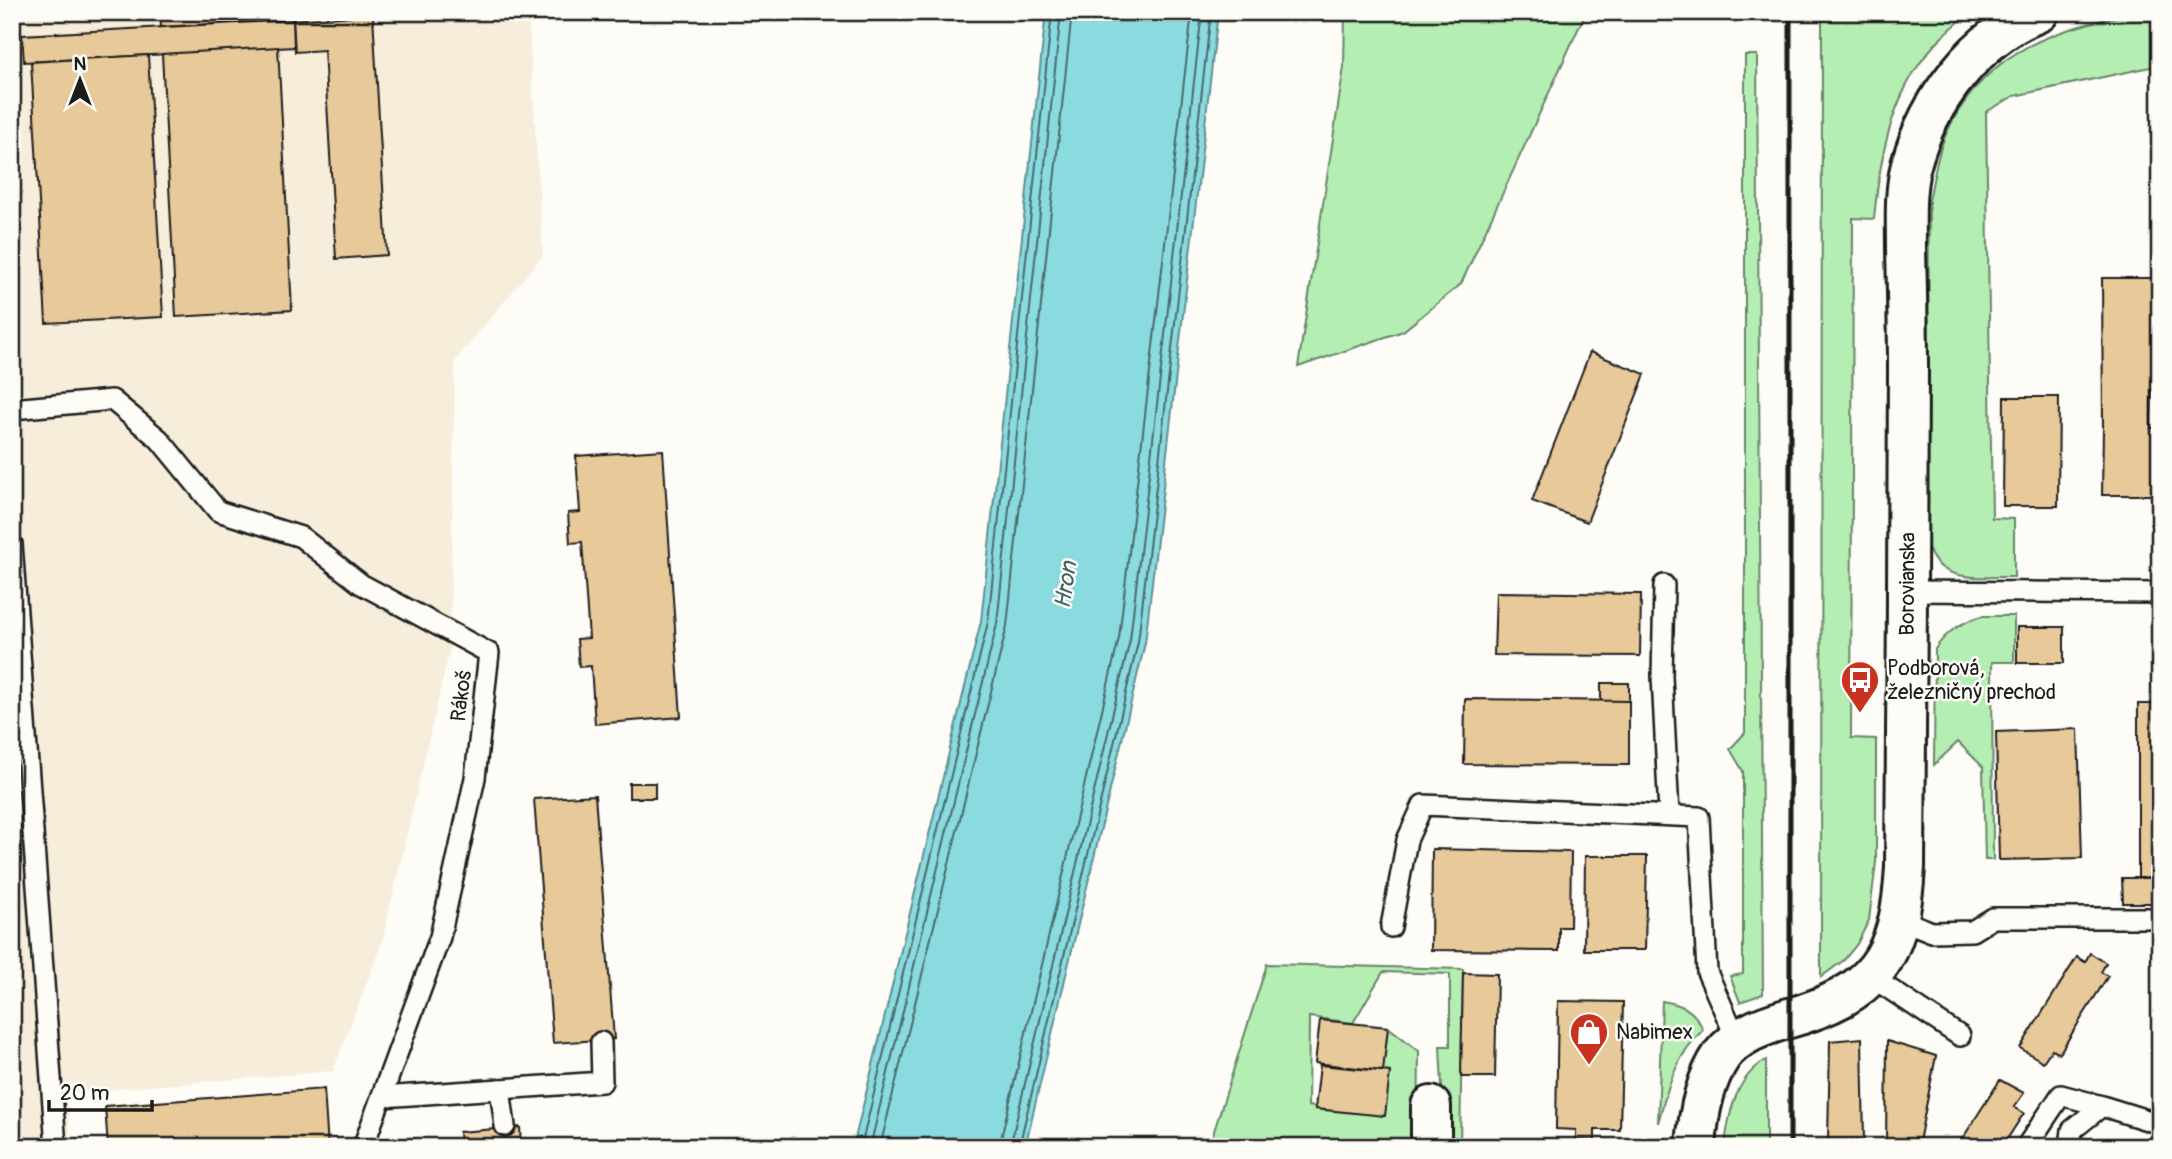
<svg xmlns="http://www.w3.org/2000/svg" width="2172" height="1159" viewBox="0 0 2172 1159" font-family="Pangolin,sans-serif">
<rect width="100%" height="100%" fill="#fdfcf7"/>
<filter id="ink" filterUnits="userSpaceOnUse"><feTurbulence type="fractalNoise" baseFrequency=".0143" numOctaves="2"/><feDisplacementMap in="SourceGraphic" scale="14" xChannelSelector="R" yChannelSelector="G"/><feConvolveMatrix kernelMatrix="1 2 1 2 8 2 1 2 1" color-interpolation-filters="sRGB"/></filter>
<g filter="url(#ink)">
<polygon fill="#f6eddb" points="12,12 528,12 543,255 455,361 450,648 381,945 333,1071 67,1093 71,1147 12,1147"/>
<g fill="#b4eeb3" stroke="#688568" stroke-width="2">
<polygon points="1345,12 1586,12 1461,284 1403,331 1298,367 1344,67"/>
<path d="M1822 12H1971C1962 20 1951 28 1943 36 1893 84 1880 153 1874 219L1853 218 1851 738 1876 739V862L1869 920 1857 944 1844 960 1821 977Z"/>
<path d="M2136 12H2160V65L2014 96 1986 112 1992 518 2014 519V577C1979 576 1937 585 1927 544L1929 201C1934 176 1938 147 1951 124 1992 47 2056 30 2136 12Z"/>
<polygon points="1745,55 1757,55 1763,994 1740,1002 1730,976 1743,974 1743,771 1730,749 1745,733"/>
<path d="M1982 616H2014V662H1992L1993 860H1985L1983 767 1958 742 1934 765 1935 649C1947 631 1962 622 1982 616Z"/>
<polygon points="1267,964 1463,969 1460,1147 1445,1147 1440,1046 1450,1046 1450,974 1383,972 1353,1023 1309,1017 1308,1106 1384,1116 1389,1073 1383,1071 1388,1027 1419,1051 1418,1147 1209,1147"/>
<path d="M1662 1001C1682 1004 1695 1010 1703 1030 1676 1055 1667 1089 1658 1123Z"/>
<path d="M1766 1060V1147H1725C1728 1114 1736 1077 1766 1060Z"/>
</g>
<polygon fill="#8adbe0" stroke="#5e8f92" stroke-width="2" points="1046,12 1218,12 1145,643 1025,1147 853,1147 981,621"/>
<g fill="none" stroke-linecap="round" stroke-linejoin="round">
<g stroke="#48686a" stroke-width="2">
<polyline points="861,1147 988,622 1052,12"/>
<polyline points="870,1147 997,624 1061,12"/>
<polyline points="880,1147 1007,626 1072,12"/>
<polyline points="999,1147 1119,638 1192,12"/>
<polyline points="1010,1147 1130,640 1202,12"/>
<polyline points="1019,1147 1138,642 1211,12"/>
</g>
</g>
<g fill="#e7c99a" stroke="#1c1c1c" stroke-width="2">
<polygon points="160,12 276,12 277,20 161,27"/>
<polygon points="294,12 327,12 327,18 294,20"/>
<polygon points="338,12 371,12 371,15 338,17"/>
<polygon points="371,15 373,15 387,255 336,259 324,50 295,52 293,20"/>
<polygon points="293,20 294,47 24,62 22,35"/>
<polygon points="278,47 292,310 176,317 162,54"/>
<polygon points="148,55 163,317 46,323 31,62"/>
<polygon points="2102,278 2157,278 2157,388 2152,389 2151,428 2160,428 2160,495 2102,495 2103,428"/>
<polygon points="1590,352 1645,374 1587,522 1532,501"/>
<polygon points="2004,397 2059,397 2058,506 2003,506"/>
<polygon points="663,450 681,717 595,724 591,666 579,667 577,639 589,638 582,542 570,543 568,513 580,512 576,456"/>
<polygon points="1496,592 1641,594 1640,656 1494,655"/>
<rect x="2017" y="627" width="47" height="36"/>
<rect x="1601" y="683" width="28" height="18"/>
<polygon points="1465,699 1629,701 1629,765 1464,764"/>
<rect x="2138" y="704" width="22" height="174"/>
<polygon points="2078,729 2082,858 1999,860 1996,732"/>
<rect x="629" y="783" width="26" height="15"/>
<polygon points="595,795 614,1039 553,1043 534,799"/>
<polygon points="1432,849 1571,852 1570,927 1559,927 1559,951 1431,950"/>
<polygon points="1585,856 1647,856 1645,950 1584,950"/>
<polygon points="2122,878 2160,878 2160,903 2123,903"/>
<polygon points="2090,953 2106,963 2101,972 2108,976 2059,1054 2052,1049 2043,1062 2020,1048 2077,957 2085,962"/>
<polygon points="1463,973 1497,974 1495,1077 1461,1077"/>
<polygon points="1558,1001 1623,1002 1620,1130 1595,1130 1595,1141 1576,1140 1576,1130 1556,1129"/>
<polygon points="1320,1020 1388,1027 1383,1071 1315,1063"/>
<polygon points="1862,1038 1864,1141 1828,1141 1830,1041"/>
<polygon points="1887,1041 1936,1056 1918,1147 1886,1147"/>
<polygon points="1320,1065 1390,1072 1385,1116 1315,1109"/>
<polygon points="2000,1080 2024,1093 2014,1107 2024,1113 2002,1147 1957,1147"/>
<polygon points="324,1089 328,1147 108,1147 105,1106"/>
<polygon points="520,1127 521,1147 460,1147 459,1132"/>
<rect x="1828" y="1141" width="36" height="6"/>
</g>
<g fill="none" stroke-linecap="round" stroke-linejoin="round">
<g stroke="#1c1c1c" stroke-width="24">
<g id="lane">
<polyline points="12,409 112,400 159,439 218,511 301,537 361,584 489,653 475,778 440,937 363,1147"/>
<polyline points="12,544 56,1147"/>
<polyline points="1664,585 1662,676 1669,815"/>
<polyline points="1906,591 2160,593"/>
<polyline points="1899,919 1932,932 1972,931 1993,918 2160,918"/>
<polyline points="1391,927 1407,840 1423,805 1699,817 1707,972 1737,1040"/>
<polyline points="1870,976 1960,1036"/>
<polyline points="500,1089 505,1126"/>
<polyline points="382,1097 602,1082 601,1042"/>
<polyline points="2026,1147 2061,1095 2102,1106"/>
<polyline points="2070,1147 2072,1130 2102,1106 2160,1124"/>
</g>
</g>
<g stroke="#1c1c1c" stroke-width="44">
<g id="street">
<polyline points="1431,1147 1431,1106"/>
<path id="s1" d="M1696 1147C1698 1116 1704 1081 1722 1055 1737 1035 1763 1026 1786 1019 1875 994 1900 959 1905 867 1906 702 1908 536 1908 371 1908 330 1907 290 1906 249 1906 221 1904 192 1911 165 1928 101 1976 37 2039 12"/>
</g>
</g>
<use href="#lane" stroke="#fdfcf7" stroke-width="19"/>
<use href="#street" stroke="#fdfcf7" stroke-width="38"/>
<polyline stroke="#1c1c1c" stroke-width="5" points="1790,12 1790,1147"/>
</g>
</g>
<defs>
<g id="bus-pin" transform="scale(2.0125)"><path d="M0 17L-7.5 6A9.5 9.5 0 1 1 7.5 6Z" fill="#c8321e" stroke="#fdfcf7"/><path d="M-5-6H5V4H4V6H2V4H-2V6H-4V4H-5ZM-3.5-4V0h7V-4ZM-3.5 1.2v1.5H-2V1.2ZM2 1.2v1.5H3.5V1.2Z" fill="#fff"/></g>
<g id="shop-pin" transform="scale(2.0125)"><path d="M0 17L-7.5 6A9.5 9.5 0 1 1 7.5 6Z" fill="#c8321e" stroke="#fdfcf7"/><path d="M-5-2.5h2.3a2.7 3.5 0 0 1 5.4 0H5L5.5 6h-11ZM-1.5-2.5h3a1.5 2.3 0 0 0-3 0Z" fill="#fff"/></g>
</defs>
<g fill-rule="evenodd">
<use href="#bus-pin" x="1860" y="680"/>
<use href="#shop-pin" x="1589" y="1032"/>
</g>
<g text-anchor="middle" stroke-width="5" stroke-linejoin="round" paint-order="stroke">
<g font-size="21" fill="#1c1c1c" stroke="#fdfcf7">
<text dy="7" stroke="none"><textPath href="#s1" startOffset="667">Borovianska</textPath></text>
<text transform="translate(461 696) rotate(-83)" y="7">Rákoš</text>
</g>
<g font-size="21" fill="#1c1c1c" stroke="#fdfcf7" text-anchor="start">
<text x="1887" y="675">Podborová,<tspan x="1887" dy="24">železničný prechod</tspan></text>
<text x="1616" y="1039">Nabimex</text>
</g>
<g font-size="23" font-style="italic" fill="#425f61" stroke="#fdfcf7">
<text transform="translate(1065 585) rotate(-82)" y="8">Hron</text>
</g>
</g>
<rect width="2172" height="1159" fill="none" stroke="#fdfcf7" stroke-width="42"/>
<rect x="21" y="21" width="2130" height="1117" fill="none" stroke="#1c1c1c" stroke-width="2.5" filter="url(#ink)"/>
<g transform="translate(80 80)" stroke="#fdfcf7" stroke-width="5" paint-order="stroke">
<path d="M0-5L12 26L0 18L-12 26Z" fill="#1c1c1c"/>
<text y="-10" font-size="19" font-weight="bold" text-anchor="middle" fill="#1c1c1c">N</text>
</g>
<path d="M49 1100v10h103v-10" fill="none" stroke="#1c1c1c" stroke-width="3.5"/>
<text x="60" y="1100" font-size="21" fill="#1c1c1c" stroke="#fdfcf7" stroke-width="5" paint-order="stroke">20 m</text>
</svg>
